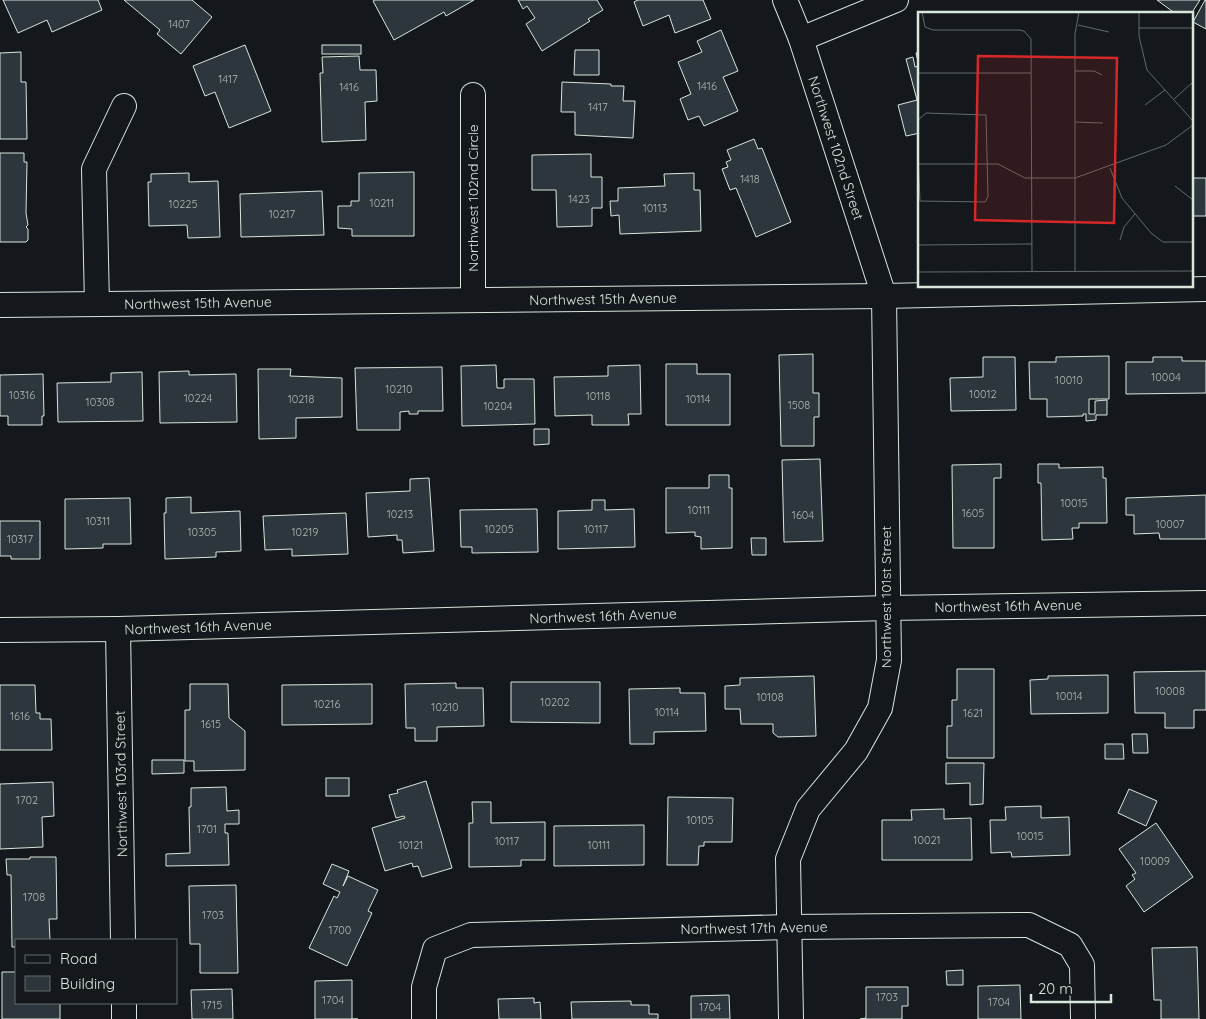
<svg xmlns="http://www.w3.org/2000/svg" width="1206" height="1019" viewBox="0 0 1206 1019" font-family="Quicksand,sans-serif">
<rect width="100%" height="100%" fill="#14181c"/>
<g fill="#2c363c" stroke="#d8e6dc">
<polygon points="3,0 98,0 102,10 52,32 47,20 18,33"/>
<polygon points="124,0 192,0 212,17 181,54 157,34 160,30"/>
<polygon points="375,0 474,0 446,16 444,12 394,40 373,1"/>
<polygon points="518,0 597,0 603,10 588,19 590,21 542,51 526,24 535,18 527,6 523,9"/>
<polygon points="638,0 703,0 711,19 675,33 669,15 643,26 634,2"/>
<polygon points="1157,0 1200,0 1191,14 1176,14"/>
<polygon points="1205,0 1206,1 1206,29 1193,22"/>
<polygon points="721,30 738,71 723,77 738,111 704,126 699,116 688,120 680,99 691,94 678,62 702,52 697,41"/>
<polygon points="245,45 271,111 229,128 215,92 205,96 193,66"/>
<rect x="322" y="45" width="39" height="9"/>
<polygon points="575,50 599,50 599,75 574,75"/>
<polygon points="920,51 920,133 906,136 898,105 917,100 906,59 913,57 915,67 919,66 916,53"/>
<polygon points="21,52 21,82 26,82 27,139 0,139 0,53"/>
<polygon points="359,56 360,70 376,70 377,101 365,102 366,140 322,142 320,73 323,73 322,57"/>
<polygon points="562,82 611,84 611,86 624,86 623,101 635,101 633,138 575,135 575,112 561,112"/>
<polygon points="754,139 758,149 762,148 791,222 756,237 736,188 730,190 722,169 728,167 726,162 731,160 727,150"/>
<polygon points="0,153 24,153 24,162 27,162 26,213 28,225 26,227 28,229 28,240 26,242 0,242"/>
<polygon points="591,154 591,177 602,177 602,208 592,208 592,226 557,227 556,190 532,190 532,155"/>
<polygon points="414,172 414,236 352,236 352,229 338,228 338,206 351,206 351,201 359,201 359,173"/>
<polygon points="189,173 189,182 218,181 220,237 188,238 187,225 149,226 148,182 151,182 151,174"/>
<polygon points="694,173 694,190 700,190 701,231 620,234 619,215 611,216 610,201 618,201 618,188 665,186 664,174"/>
<rect x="1192" y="178" width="14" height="38"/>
<polygon points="322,191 324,235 241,237 240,194"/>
<polygon points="813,354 813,393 819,393 819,417 814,417 814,446 781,446 779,355"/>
<polygon points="1109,356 1109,399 1089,399 1089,414 1095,414 1095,401 1107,400 1107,415 1096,415 1096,420 1086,421 1086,414 1083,414 1083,416 1047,417 1047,399 1030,399 1029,362 1056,362 1056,357"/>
<polygon points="983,357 1015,357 1016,410 951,411 950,378 983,377"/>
<polygon points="1153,357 1182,357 1182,361 1206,361 1206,393 1126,394 1126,362 1153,362"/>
<polygon points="666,364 697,364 697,374 730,374 730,425 666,425"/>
<polygon points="496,365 497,388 504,388 504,379 534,379 535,424 462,426 461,366"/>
<polygon points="640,365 641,414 628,414 629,425 592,425 592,415 555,416 554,377 608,376 608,366"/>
<polygon points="442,367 443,411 418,411 418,414 409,414 409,411 400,412 400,430 357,430 355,368"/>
<polygon points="258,369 291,369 290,376 342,378 342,417 296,418 296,438 259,439"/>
<polygon points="189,371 189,375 236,374 237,422 160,423 159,372"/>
<polygon points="142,372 143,421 58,422 57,383 111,382 111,373"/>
<polygon points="43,374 44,416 42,416 42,425 8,425 8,416 0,416 0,375"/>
<polygon points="534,429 549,429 549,444 534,445"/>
<polygon points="820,459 823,541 784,542 782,460"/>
<polygon points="1001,464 1001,478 994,478 994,548 953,548 952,465"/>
<polygon points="1038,464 1059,464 1059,468 1103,467 1103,478 1106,478 1107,523 1079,523 1079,528 1072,528 1073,539 1042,540 1041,483 1038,483"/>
<polygon points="709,475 729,475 729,488 732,488 732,548 701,549 701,537 695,536 695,532 666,533 666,488 709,488"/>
<polygon points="429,478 434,551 403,553 402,540 397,540 397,535 368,537 366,493 410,491 410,479"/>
<polygon points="1206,495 1206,539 1160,539 1159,533 1134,534 1134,515 1126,515 1126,498"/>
<polygon points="191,497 191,513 240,511 241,551 216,552 216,557 165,559 164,513 166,513 166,498"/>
<polygon points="130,498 131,544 103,544 103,548 65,549 65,499"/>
<polygon points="592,500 605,500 605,510 634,509 635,547 558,549 558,511 592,510"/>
<polygon points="537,509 538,552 472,553 472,547 461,547 460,510"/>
<polygon points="346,513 348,554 292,556 292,549 265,550 263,516"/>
<polygon points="0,521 40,521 40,559 11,559 11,556 0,556"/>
<polygon points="751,538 766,538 766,555 752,555"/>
<polygon points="957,669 994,669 994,758 947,758 947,726 952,726 952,700 957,700"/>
<polygon points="1206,671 1206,710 1194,710 1194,728 1165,728 1165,713 1135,713 1134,672"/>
<polygon points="1108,675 1108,713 1031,714 1030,680 1048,679 1048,676"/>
<polygon points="814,676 816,736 778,737 773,733 773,724 741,724 740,709 725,709 725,686 740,685 740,678"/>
<polygon points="511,682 600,682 600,723 511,722"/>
<polygon points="456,683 456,688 483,688 484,726 437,727 437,741 415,741 415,728 406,728 405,684"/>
<polygon points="190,684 228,684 229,718 245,731 245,770 194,771 194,761 185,761 185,710 190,710"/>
<polygon points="372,684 372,724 282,725 282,685"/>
<polygon points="0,685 35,685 36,713 40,713 40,719 51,719 52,750 0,750"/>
<polygon points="680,688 680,693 705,693 706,731 654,732 654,744 630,744 629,689"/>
<polygon points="1132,734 1147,734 1148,753 1133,753"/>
<polygon points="1105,744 1123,744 1124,759 1105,759"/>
<polygon points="152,760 184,760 184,773 152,774"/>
<polygon points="946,763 984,763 983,804 970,805 970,783 946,784"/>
<rect x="326" y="778" width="23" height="18"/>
<polygon points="426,781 452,868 422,877 418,866 413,867 412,863 385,871 372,828 405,818 404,816 396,818 389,795 398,793 397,790"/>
<polygon points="53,782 54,816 42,817 43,847 0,849 0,784"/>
<polygon points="226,787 227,811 239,810 239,824 225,824 225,833 228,833 229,865 166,866 166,854 190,853 189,807 191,807 191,788"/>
<polygon points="1129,789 1157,801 1146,826 1118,813"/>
<polygon points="668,797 733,798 732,842 704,842 704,846 699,846 698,865 667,865"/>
<polygon points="472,802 491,802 491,823 545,822 545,860 521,860 521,866 469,867 469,823 473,823"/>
<polygon points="1041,806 1041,818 1069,817 1070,855 1012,857 1011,852 991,853 990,820 1006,820 1005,807"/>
<polygon points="944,809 944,819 971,818 972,860 882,860 882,820 912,820 911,810"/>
<polygon points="1156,823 1193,877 1144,912 1126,886 1135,879 1132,875 1136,873 1119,849"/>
<polygon points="644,825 644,865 554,866 554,826"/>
<polygon points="30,857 56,857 57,919 49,919 50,940 16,940 16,947 12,947 11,875 7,875 6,859 30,859"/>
<polygon points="332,864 349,871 343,886 348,876 378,890 368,911 372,913 347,966 309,948 334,896 337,898 340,892 323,884"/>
<polygon points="236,885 238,973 200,973 200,944 190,944 189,886"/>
<polygon points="1197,947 1199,1019 1161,1019 1161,1000 1154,1000 1152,948"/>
<polygon points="963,970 963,985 947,985 946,971"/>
<polygon points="2,972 16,972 16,1003 60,1003 60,1019 2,1019"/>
<polygon points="352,980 352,1019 358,1019 315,1019 315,981"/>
<polygon points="1020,985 1021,1019 978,1019 978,986"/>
<polygon points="866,987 908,987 908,1006 902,1006 902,1019 860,1019 866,1018"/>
<polygon points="232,989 233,1019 192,1019 191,990"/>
<polygon points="729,995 730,1019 691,1019 691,996"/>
<polygon points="534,998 534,1003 540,1002 541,1019 499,1019 498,999"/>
<polygon points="631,1001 631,1005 649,1005 649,1014 658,1014 658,1019 572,1019 571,1002"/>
</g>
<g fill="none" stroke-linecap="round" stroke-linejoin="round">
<g stroke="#d8e6dc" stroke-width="26">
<g id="minor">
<polyline points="785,0 801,39 884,296 889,660 880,708 856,751 808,809 788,859 791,1019"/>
<polyline points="801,39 896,0"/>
<polyline points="473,300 473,95"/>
<polyline points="97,304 94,169 124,106"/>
<polyline points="0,305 884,296 1206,289"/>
<polyline points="118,629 123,940"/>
<polyline points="0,630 118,629 888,608 1206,603"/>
<polyline points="124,1003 124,1019"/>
<polyline points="424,1019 424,987 435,949 471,935 789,927 1029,925 1070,945 1082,965 1083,1019"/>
</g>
</g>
<use href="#minor" stroke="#14181c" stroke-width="24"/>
</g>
<g text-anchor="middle" stroke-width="4" stroke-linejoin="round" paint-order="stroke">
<g font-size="11" fill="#adbab4">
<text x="179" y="28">1407</text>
<text x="228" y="83">1417</text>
<text x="707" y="90">1416</text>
<text x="349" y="91">1416</text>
<text x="598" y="111">1417</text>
<text x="750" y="183">1418</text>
<text x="579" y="203">1423</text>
<text x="382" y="207">10211</text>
<text x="183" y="208">10225</text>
<text x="655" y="212">10113</text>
<text x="282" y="218">10217</text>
<text x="1166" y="381">10004</text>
<text x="1069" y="384">10010</text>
<text x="399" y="393">10210</text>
<text x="983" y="398">10012</text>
<text x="22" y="399">10316</text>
<text x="598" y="400">10118</text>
<text x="198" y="402">10224</text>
<text x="301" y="403">10218</text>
<text x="698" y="403">10114</text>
<text x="100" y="406">10308</text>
<text x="799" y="409">1508</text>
<text x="498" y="410">10204</text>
<text x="1074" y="507">10015</text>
<text x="699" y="514">10111</text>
<text x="973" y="517">1605</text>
<text x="400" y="518">10213</text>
<text x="803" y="519">1604</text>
<text x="98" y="525">10311</text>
<text x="1170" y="528">10007</text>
<text x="499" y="533">10205</text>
<text x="596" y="533">10117</text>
<text x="202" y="536">10305</text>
<text x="305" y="536">10219</text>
<text x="20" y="543">10317</text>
<text x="1170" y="695">10008</text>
<text x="1069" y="700">10014</text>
<text x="770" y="701">10108</text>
<text x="555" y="706">10202</text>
<text x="327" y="708">10216</text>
<text x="445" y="711">10210</text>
<text x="667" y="716">10114</text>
<text x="973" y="717">1621</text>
<text x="20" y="720">1616</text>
<text x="211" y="728">1615</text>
<text x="27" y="804">1702</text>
<text x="700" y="824">10105</text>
<text x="207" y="833">1701</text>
<text x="1030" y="840">10015</text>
<text x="927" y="844">10021</text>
<text x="507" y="845">10117</text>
<text x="411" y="849">10121</text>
<text x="599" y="849">10111</text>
<text x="1155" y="865">10009</text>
<text x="34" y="901">1708</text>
<text x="213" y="919">1703</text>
<text x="340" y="934">1700</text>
<text x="887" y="1001">1703</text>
<text x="333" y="1004">1704</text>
<text x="999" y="1006">1704</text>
<text x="212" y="1009">1715</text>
<text x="710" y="1011">1704</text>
</g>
<g font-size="14" fill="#d8e6dc" stroke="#14181c">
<text transform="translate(836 148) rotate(72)" y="5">Northwest 102nd Street</text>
<text transform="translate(473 198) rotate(-90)" y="5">Northwest 102nd Circle</text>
<text transform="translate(603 299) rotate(-1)" y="5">Northwest 15th Avenue</text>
<text transform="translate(198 303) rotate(-1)" y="5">Northwest 15th Avenue</text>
<text transform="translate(886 597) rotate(-90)" y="5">Northwest 101st Street</text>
<text transform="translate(1008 606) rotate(-1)" y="5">Northwest 16th Avenue</text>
<text transform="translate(603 616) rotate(-2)" y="5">Northwest 16th Avenue</text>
<text transform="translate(198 627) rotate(-2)" y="5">Northwest 16th Avenue</text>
<text transform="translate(121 784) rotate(-91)" y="5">Northwest 103rd Street</text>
<text transform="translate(754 928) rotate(-1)" y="5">Northwest 17th Avenue</text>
</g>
</g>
<g transform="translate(918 12)">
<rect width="275" height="275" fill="#14181c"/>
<path fill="none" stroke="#626a69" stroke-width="1" d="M4 0 7 15 15 18H101L106 19 113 27 114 259M221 0V24L229 58 275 109M160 13 191 20M221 16H275M157 59H176L184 63M0 61H113M256 87 275 70M227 93 247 78M0 108 8 101 68 103 70 185 67 190 2 189 0 140M157 110 185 111M0 152H80L107 166H157L248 133 275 113M192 156 204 186 233 221 245 230H275M257 174 275 188M202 228 206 215 217 202M0 233 114 232M157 259V22L161 0M0 260 275 259"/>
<path fill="#d62828" fill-opacity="0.15" stroke="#d62828" stroke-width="2.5" d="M60 44 199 46 196 211 57 208Z"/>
<rect width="275" height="275" fill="none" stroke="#d8e6dc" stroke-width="2.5"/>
</g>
<rect x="15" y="939" width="162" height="65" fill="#14181c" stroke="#626a69"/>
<rect x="25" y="955" width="25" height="8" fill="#14181c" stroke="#626a69"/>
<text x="60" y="964" font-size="15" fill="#d8e6dc">Road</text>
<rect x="25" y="976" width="25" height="15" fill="#2c363c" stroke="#626a69"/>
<text x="60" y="989" font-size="15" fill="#d8e6dc">Building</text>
<path d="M1031 994v8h80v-8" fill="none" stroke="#d8e6dc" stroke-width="2.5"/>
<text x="1038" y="994" font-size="15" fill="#d8e6dc" stroke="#14181c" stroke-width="4" paint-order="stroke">20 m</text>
</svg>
